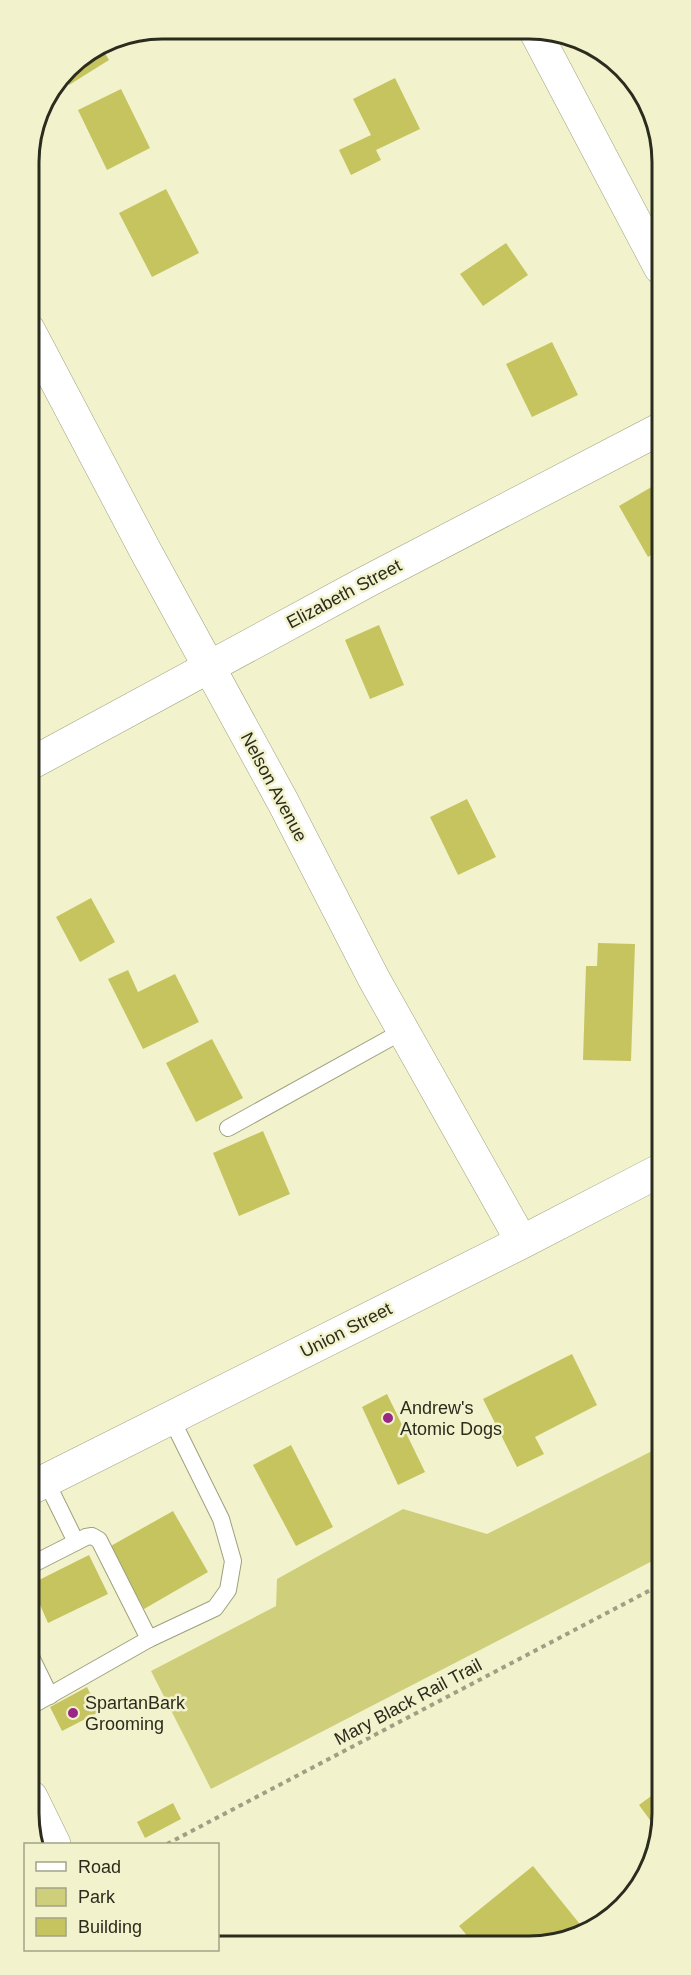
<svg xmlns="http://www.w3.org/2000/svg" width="691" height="1975" viewBox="0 0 691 1975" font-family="Helvetica,sans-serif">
<rect width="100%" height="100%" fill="#f2f3cd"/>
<polygon fill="#cfcf7b" points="662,1446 662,1556 211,1789 151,1671 276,1606 277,1579 403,1509 487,1534"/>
<g fill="#c6c45f">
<polygon points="100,45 109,60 69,85 63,75 74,62"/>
<polygon points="395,78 420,129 376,150 381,160 351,175 339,150 371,135 353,99"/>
<polygon points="121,89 150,148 107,170 78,110"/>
<polygon points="166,189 199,253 152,277 119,213"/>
<polygon points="506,243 528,275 483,306 460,274"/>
<polygon points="552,342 578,395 532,417 506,364"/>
<polygon points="660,482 660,549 648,557 619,506"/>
<polygon points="379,625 404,685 370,699 345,640"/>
<polygon points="467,799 496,857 458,875 430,817"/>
<polygon points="91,898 115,942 80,962 56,917"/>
<polygon points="598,943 635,944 631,1061 583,1060 586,966 597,966"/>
<polygon points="128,970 138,992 175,974 199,1022 143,1049 108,979"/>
<polygon points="212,1039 243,1098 196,1122 166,1063"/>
<polygon points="263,1131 290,1194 239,1216 213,1153"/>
<polygon points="572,1354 597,1405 535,1437 544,1454 517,1467 483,1399"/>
<polygon points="387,1394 425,1472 398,1485 362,1407"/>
<polygon points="291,1445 333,1527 296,1546 253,1465"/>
<polygon points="173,1511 208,1572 144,1609 109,1547"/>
<polygon points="89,1555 108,1594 48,1623 31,1584"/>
<polygon points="87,1687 99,1712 62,1731 50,1707"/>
<polygon points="662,1788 662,1822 658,1831 639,1805"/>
<polygon points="173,1803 181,1819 145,1838 137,1822"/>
<polygon points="533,1866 583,1928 556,1944 474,1944 459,1926"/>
</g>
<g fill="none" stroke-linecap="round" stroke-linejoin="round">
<g stroke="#9fa07d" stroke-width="18">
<g id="service">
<polyline points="228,1128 403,1031"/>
<polyline points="46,1481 76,1542"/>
<polyline points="31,1565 86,1537 92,1536 99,1540 149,1639"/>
<polyline points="31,1657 50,1696"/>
<polyline points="31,1706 149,1639 215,1608 228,1590 233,1561 221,1519 171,1418"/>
</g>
</g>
<g stroke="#9fa07d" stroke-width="33">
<g id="minor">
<polyline points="535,31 660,268"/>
<polyline points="29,330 145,550 283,802 374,979 522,1242"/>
<polyline points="30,764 368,581 660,429"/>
</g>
</g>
<g stroke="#9fa07d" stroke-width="34">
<polyline id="tertiary" points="31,1797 54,1844"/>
</g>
<g stroke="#9fa07d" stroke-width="34">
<polyline id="secondary" points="31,1488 522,1242 661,1170"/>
</g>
<polyline stroke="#9e9f83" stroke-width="4" stroke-dasharray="4.5 4.5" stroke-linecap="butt" points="167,1844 662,1584"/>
<use href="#service" stroke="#fff" stroke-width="16"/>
<use href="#minor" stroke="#fff" stroke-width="32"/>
<use href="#tertiary" stroke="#fff" stroke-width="33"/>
<use href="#secondary" stroke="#fff" stroke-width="33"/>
</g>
<g fill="#992784" stroke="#f2f3cd" stroke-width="2">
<circle cx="388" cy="1418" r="6"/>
<circle cx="73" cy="1713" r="6"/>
</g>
<g text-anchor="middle" stroke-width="5" stroke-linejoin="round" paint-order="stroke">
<g font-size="18" fill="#2b2c1d" stroke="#f2f3cd">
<text transform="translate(344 594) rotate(-28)" y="6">Elizabeth Street</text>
<text transform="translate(274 787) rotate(62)" y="6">Nelson Avenue</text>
<text transform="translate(346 1330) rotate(-27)" y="6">Union Street</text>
<text transform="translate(408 1702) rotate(-28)" y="6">Mary Black Rail Trail</text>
</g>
<g font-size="18" fill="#2b2c1d" stroke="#f2f3cd" text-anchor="start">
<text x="400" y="1414">Andrew's<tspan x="400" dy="21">Atomic Dogs</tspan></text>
<text x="85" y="1709">SpartanBark<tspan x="85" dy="21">Grooming</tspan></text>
</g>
</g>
<path d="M0 0H691V1975H0ZM162 39H529A123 123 0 0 1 652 162V1813A123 123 0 0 1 529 1936H162A123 123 0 0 1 39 1813V162A123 123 0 0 1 162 39Z" fill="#f2f3cd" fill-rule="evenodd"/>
<path fill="none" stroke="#2b2c1d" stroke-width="3" d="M162 39H529A123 123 0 0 1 652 162V1813A123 123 0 0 1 529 1936H162A123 123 0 0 1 39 1813V162A123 123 0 0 1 162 39Z"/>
<rect x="24" y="1843" width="195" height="108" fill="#f2f3cd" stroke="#a2a387" stroke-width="1.5"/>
<rect x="36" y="1862" width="30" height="9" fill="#ffffff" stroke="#a2a387" stroke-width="1.5"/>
<text x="78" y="1873" font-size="18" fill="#2b2c1d">Road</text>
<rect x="36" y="1888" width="30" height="18" fill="#cfcf7b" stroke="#a2a387" stroke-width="1.5"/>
<text x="78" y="1903" font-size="18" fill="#2b2c1d">Park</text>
<rect x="36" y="1918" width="30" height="18" fill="#c6c45f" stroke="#a2a387" stroke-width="1.5"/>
<text x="78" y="1933" font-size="18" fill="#2b2c1d">Building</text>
</svg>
